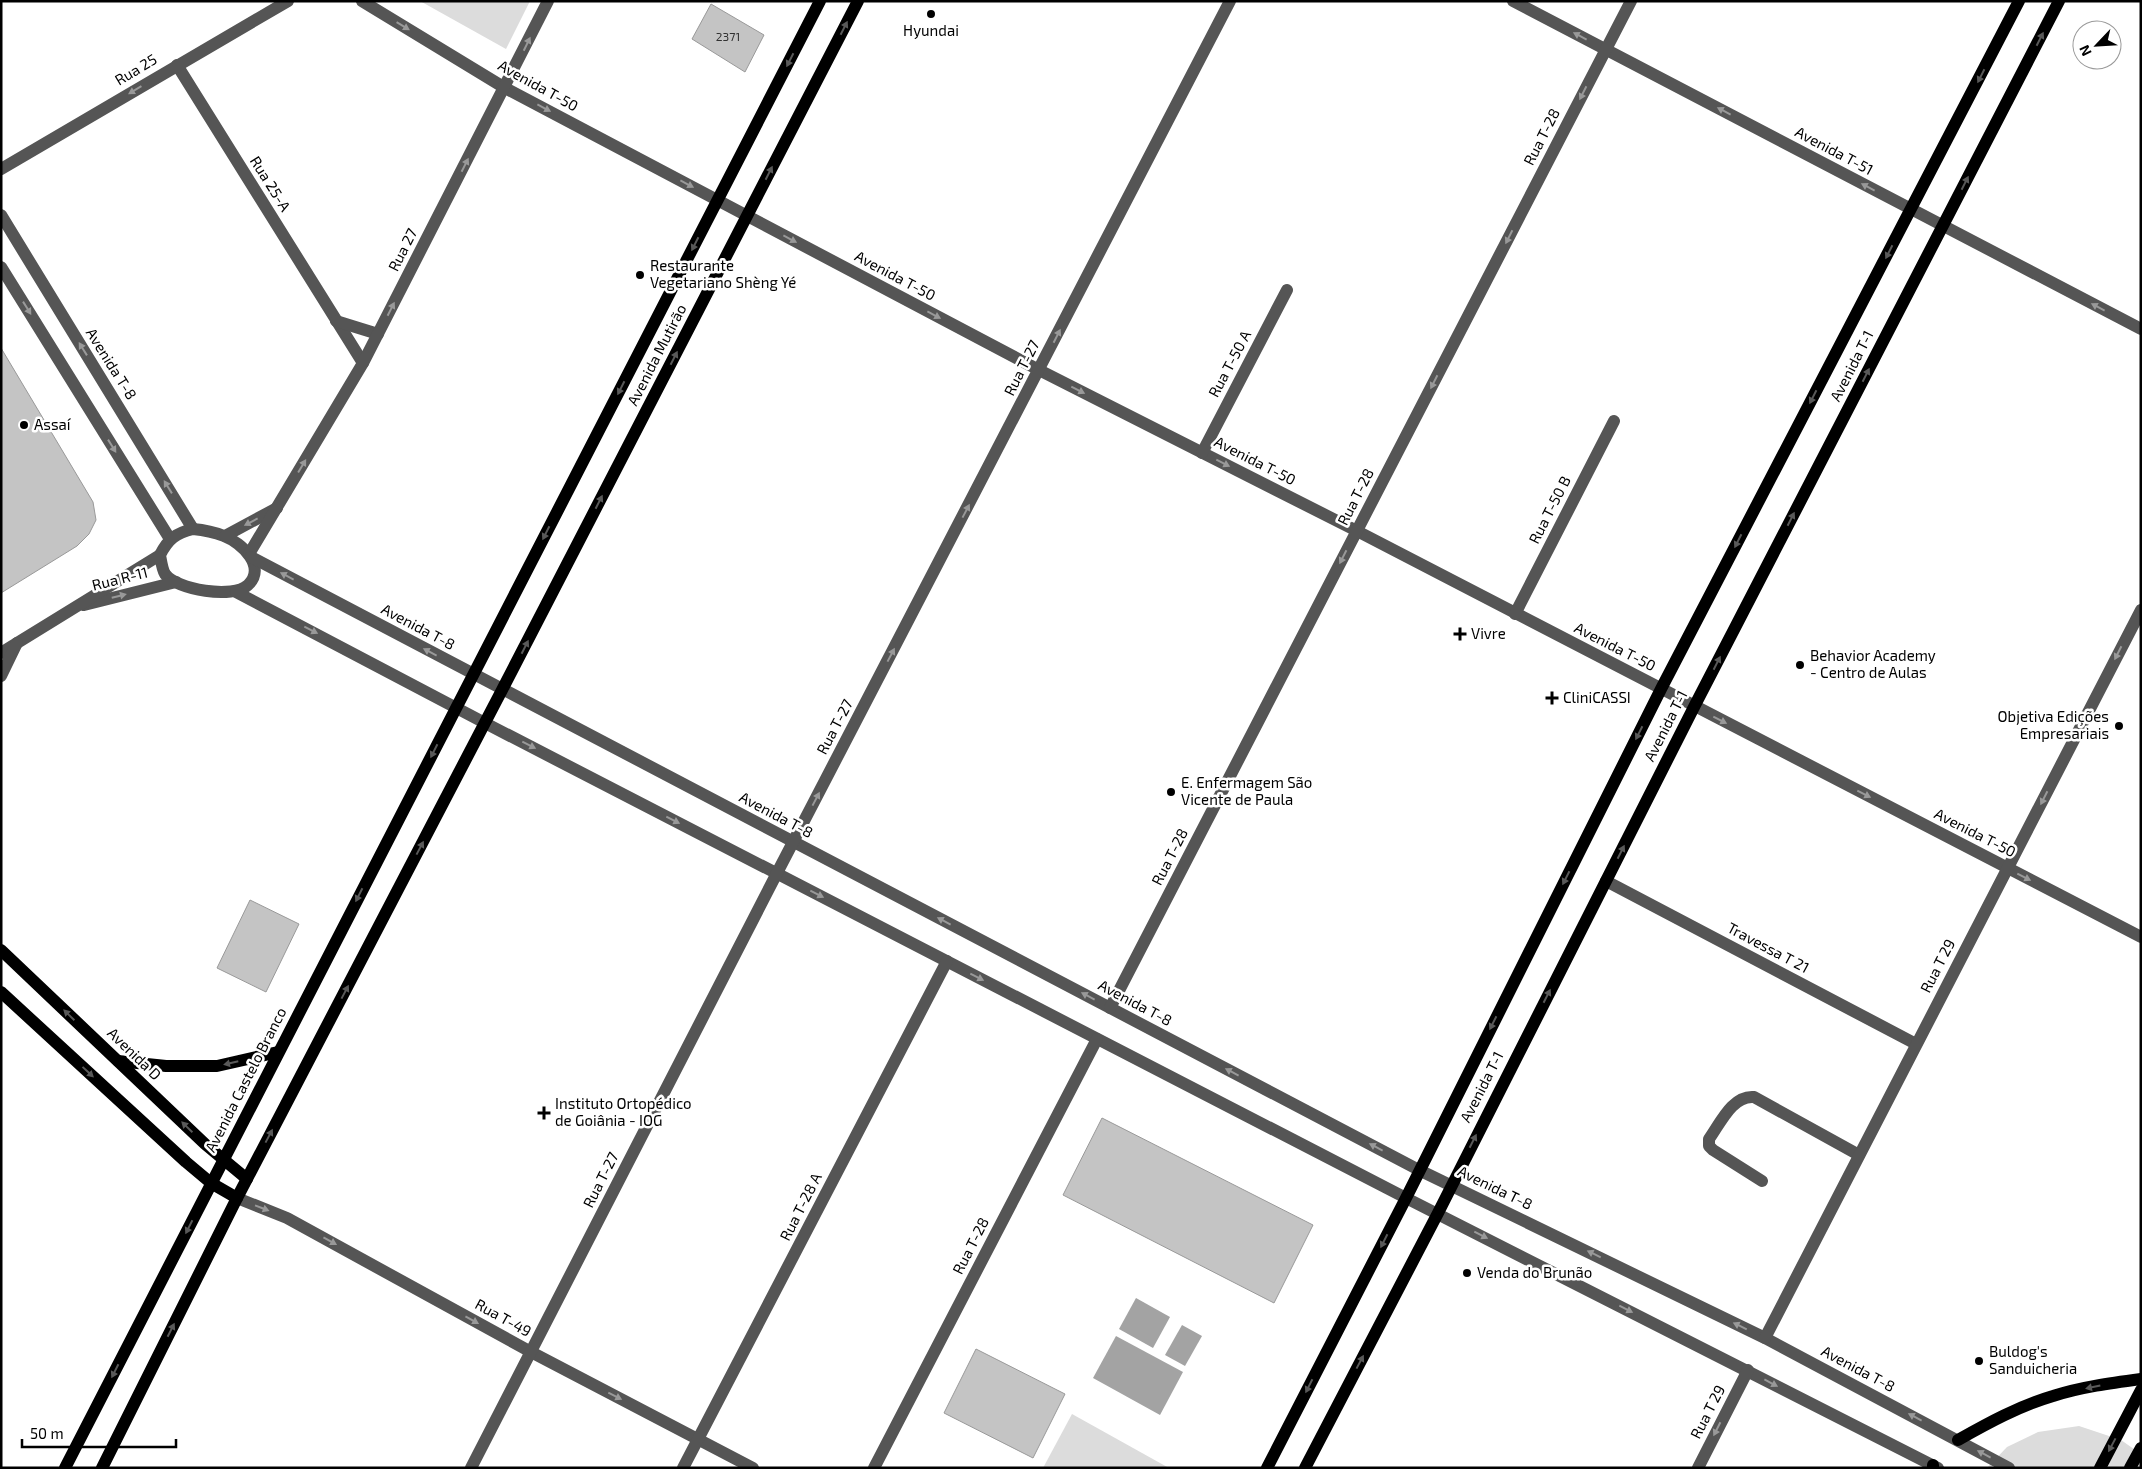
<svg xmlns="http://www.w3.org/2000/svg" width="2142" height="1469" viewBox="0 0 2142 1469" font-family="'Exo 2',sans-serif">
<rect width="100%" height="100%" fill="#fff"/>
<g fill="#dcdcdc">
<polygon points="420,1 530,1 506,49"/>
<polygon points="1072,1414 1169,1468 1043,1468"/>
<polygon points="2079,1426 2121,1440 2141,1454 2141,1468 1987,1468 2007,1447 2038,1432"/>
</g>
<g fill="#a3a3a3">
<polygon points="1136,1298 1170,1317 1153,1348 1119,1329"/>
<polygon points="1182,1325 1202,1336 1185,1366 1165,1355"/>
<polygon points="1116,1336 1183,1372 1160,1415 1093,1378"/>
</g>
<g fill="#c4c4c4" stroke="#999">
<polygon points="711,4 764,35 745,72 692,39"/>
<polygon points="1,348 93,502 96,520 89,534 77,546 1,593"/>
<polygon points="250,900 299,924 266,992 217,968"/>
<polygon points="1102,1118 1313,1225 1274,1303 1063,1195"/>
<polygon points="976,1349 1065,1394 1033,1458 944,1413"/>
</g>
<g fill="none" stroke-linecap="round" stroke-linejoin="round">
<g stroke="#555" stroke-width="12">
<polyline points="362,1 505,88 1039,370 1357,531 2141,937"/>
<polyline points="1513,1 2141,329"/>
<polyline points="177,65 363,363"/>
<polyline points="1,169 288,1"/>
<polyline points="1,215 193,529"/>
<polyline points="1,267 170,539"/>
<polyline points="336,321 378,334"/>
<polyline points="1202,453 1287,290"/>
<path d="M193 529C204 530 214 532 224 536 242 543 267 567 248 585 234 599 176 590 165 574 162 569 161 560 160 555 168 539 176 533 193 529Z"/>
<polyline points="225,536 277,508"/>
<polyline points="249,554 363,363 548,1"/>
<polyline points="251,557 1419,1170 1765,1338 2009,1468"/>
<polyline points="236,592 485,723 1406,1198 1938,1468"/>
<polyline points="84,605 176,582"/>
<polyline points="1515,614 1614,421"/>
<polyline points="1,653 160,555"/>
<polyline points="1,676 17,643"/>
<polyline points="1606,881 1916,1044"/>
<polyline points="1110,1008 1631,1"/>
<path d="M1762 1181 1713 1150 1709 1146V1139C1720 1124 1732 1095 1754 1097L1859 1155"/>
<polyline points="237,1198 287,1218 531,1352 753,1468"/>
<polyline points="1765,1338 2141,610"/>
<polyline points="471,1468 777,873 1230,1"/>
<polyline points="683,1468 947,961"/>
<polyline points="874,1468 1097,1039"/>
<polyline points="1698,1468 1748,1370"/>
</g>
<g stroke="#000" stroke-width="12">
<polyline points="1,950 205,1144 247,1179"/>
<polyline points="1,992 186,1162 211,1183 237,1198"/>
<polyline points="118,1061 166,1066 217,1066 278,1052"/>
<path d="M1958 1440C1988 1423 2019 1406 2053 1396 2081 1387 2111 1383 2141 1379"/>
<polyline points="1933,1465 1933,1468"/>
<polyline points="65,1468 820,1"/>
<polyline points="102,1468 237,1198 502,690 858,1"/>
<polyline points="1267,1468 1406,1198 1661,689 2019,1"/>
<polyline points="1305,1468 1438,1213 1694,707 2059,1"/>
<polyline points="2100,1468 2141,1390"/>
<polyline points="2130,1468 2141,1448"/>
</g>
</g>
<defs><path id="oneway-solid" d="M-6-.8H1V-3.2L6.5 0L1 3.2V.8H-6Z" transform="scale(1.25)"/></defs>
<g fill="#999">
<use href="#oneway-solid" transform="translate(403 26) rotate(31)"/>
<use href="#oneway-solid" transform="translate(1580 36) rotate(-152)"/>
<use href="#oneway-solid" transform="translate(527 44) rotate(-64)"/>
<use href="#oneway-solid" transform="translate(135 90) rotate(149)"/>
<use href="#oneway-solid" transform="translate(1583 93) rotate(117)"/>
<use href="#oneway-solid" transform="translate(544 108) rotate(28)"/>
<use href="#oneway-solid" transform="translate(1724 111) rotate(-152)"/>
<use href="#oneway-solid" transform="translate(465 165) rotate(-63)"/>
<use href="#oneway-solid" transform="translate(687 184) rotate(28)"/>
<use href="#oneway-solid" transform="translate(1868 187) rotate(-152)"/>
<use href="#oneway-solid" transform="translate(1509 237) rotate(117)"/>
<use href="#oneway-solid" transform="translate(790 239) rotate(28)"/>
<use href="#oneway-solid" transform="translate(2098 307) rotate(-152)"/>
<use href="#oneway-solid" transform="translate(27 308) rotate(58)"/>
<use href="#oneway-solid" transform="translate(391 309) rotate(-63)"/>
<use href="#oneway-solid" transform="translate(934 315) rotate(28)"/>
<use href="#oneway-solid" transform="translate(1057 336) rotate(-63)"/>
<use href="#oneway-solid" transform="translate(83 349) rotate(-122)"/>
<use href="#oneway-solid" transform="translate(1434 382) rotate(117)"/>
<use href="#oneway-solid" transform="translate(1078 390) rotate(27)"/>
<use href="#oneway-solid" transform="translate(112 446) rotate(58)"/>
<use href="#oneway-solid" transform="translate(1223 463) rotate(27)"/>
<use href="#oneway-solid" transform="translate(302 466) rotate(-59)"/>
<use href="#oneway-solid" transform="translate(168 487) rotate(-122)"/>
<use href="#oneway-solid" transform="translate(966 511) rotate(-62)"/>
<use href="#oneway-solid" transform="translate(251 522) rotate(152)"/>
<use href="#oneway-solid" transform="translate(1343 557) rotate(117)"/>
<use href="#oneway-solid" transform="translate(287 576) rotate(-152)"/>
<use href="#oneway-solid" transform="translate(119 596) rotate(-14)"/>
<use href="#oneway-solid" transform="translate(311 630) rotate(27)"/>
<use href="#oneway-solid" transform="translate(430 652) rotate(-152)"/>
<use href="#oneway-solid" transform="translate(2118 653) rotate(117)"/>
<use href="#oneway-solid" transform="translate(891 655) rotate(-62)"/>
<use href="#oneway-solid" transform="translate(1720 720) rotate(27)"/>
<use href="#oneway-solid" transform="translate(529 745) rotate(27)"/>
<use href="#oneway-solid" transform="translate(1864 794) rotate(27)"/>
<use href="#oneway-solid" transform="translate(2044 798) rotate(117)"/>
<use href="#oneway-solid" transform="translate(816 799) rotate(-62)"/>
<use href="#oneway-solid" transform="translate(673 820) rotate(27)"/>
<use href="#oneway-solid" transform="translate(2024 877) rotate(27)"/>
<use href="#oneway-solid" transform="translate(817 894) rotate(27)"/>
<use href="#oneway-solid" transform="translate(944 921) rotate(-152)"/>
<use href="#oneway-solid" transform="translate(977 977) rotate(27)"/>
<use href="#oneway-solid" transform="translate(1088 996) rotate(-152)"/>
<use href="#oneway-solid" transform="translate(1232 1072) rotate(-152)"/>
<use href="#oneway-solid" transform="translate(1376 1147) rotate(-152)"/>
<use href="#oneway-solid" transform="translate(262 1208) rotate(21)"/>
<use href="#oneway-solid" transform="translate(1481 1235) rotate(27)"/>
<use href="#oneway-solid" transform="translate(330 1241) rotate(29)"/>
<use href="#oneway-solid" transform="translate(1594 1254) rotate(-154)"/>
<use href="#oneway-solid" transform="translate(1626 1309) rotate(27)"/>
<use href="#oneway-solid" transform="translate(472 1320) rotate(29)"/>
<use href="#oneway-solid" transform="translate(1740 1326) rotate(-154)"/>
<use href="#oneway-solid" transform="translate(1771 1383) rotate(28)"/>
<use href="#oneway-solid" transform="translate(615 1396) rotate(27)"/>
<use href="#oneway-solid" transform="translate(1915 1417) rotate(-152)"/>
<use href="#oneway-solid" transform="translate(1717 1429) rotate(117)"/>
<use href="#oneway-solid" transform="translate(1984 1454) rotate(-152)"/>
</g>
<g fill="#595959">
<use href="#oneway-solid" transform="translate(844 28) rotate(-63)"/>
<use href="#oneway-solid" transform="translate(2040 39) rotate(-63)"/>
<use href="#oneway-solid" transform="translate(790 60) rotate(117)"/>
<use href="#oneway-solid" transform="translate(1981 76) rotate(117)"/>
<use href="#oneway-solid" transform="translate(769 173) rotate(-63)"/>
<use href="#oneway-solid" transform="translate(1965 183) rotate(-63)"/>
<use href="#oneway-solid" transform="translate(695 244) rotate(117)"/>
<use href="#oneway-solid" transform="translate(1889 252) rotate(117)"/>
<use href="#oneway-solid" transform="translate(674 358) rotate(-63)"/>
<use href="#oneway-solid" transform="translate(1866 375) rotate(-63)"/>
<use href="#oneway-solid" transform="translate(621 388) rotate(117)"/>
<use href="#oneway-solid" transform="translate(1813 397) rotate(117)"/>
<use href="#oneway-solid" transform="translate(599 502) rotate(-63)"/>
<use href="#oneway-solid" transform="translate(1791 519) rotate(-63)"/>
<use href="#oneway-solid" transform="translate(546 533) rotate(117)"/>
<use href="#oneway-solid" transform="translate(1738 541) rotate(117)"/>
<use href="#oneway-solid" transform="translate(525 647) rotate(-63)"/>
<use href="#oneway-solid" transform="translate(1717 663) rotate(-63)"/>
<use href="#oneway-solid" transform="translate(1639 733) rotate(117)"/>
<use href="#oneway-solid" transform="translate(434 751) rotate(117)"/>
<use href="#oneway-solid" transform="translate(420 848) rotate(-62)"/>
<use href="#oneway-solid" transform="translate(1621 852) rotate(-63)"/>
<use href="#oneway-solid" transform="translate(1566 878) rotate(117)"/>
<use href="#oneway-solid" transform="translate(359 895) rotate(117)"/>
<use href="#oneway-solid" transform="translate(345 992) rotate(-62)"/>
<use href="#oneway-solid" transform="translate(1547 996) rotate(-63)"/>
<use href="#oneway-solid" transform="translate(69 1015) rotate(-136)"/>
<use href="#oneway-solid" transform="translate(1493 1023) rotate(117)"/>
<use href="#oneway-solid" transform="translate(231 1063) rotate(167)"/>
<use href="#oneway-solid" transform="translate(88 1072) rotate(43)"/>
<use href="#oneway-solid" transform="translate(187 1127) rotate(-136)"/>
<use href="#oneway-solid" transform="translate(269 1136) rotate(-62)"/>
<use href="#oneway-solid" transform="translate(1473 1141) rotate(-63)"/>
<use href="#oneway-solid" transform="translate(189 1227) rotate(117)"/>
<use href="#oneway-solid" transform="translate(1384 1241) rotate(117)"/>
<use href="#oneway-solid" transform="translate(171 1330) rotate(-63)"/>
<use href="#oneway-solid" transform="translate(1360 1362) rotate(-62)"/>
<use href="#oneway-solid" transform="translate(115 1371) rotate(117)"/>
<use href="#oneway-solid" transform="translate(1309 1386) rotate(117)"/>
<use href="#oneway-solid" transform="translate(2093 1387) rotate(168)"/>
<use href="#oneway-solid" transform="translate(2112 1445) rotate(118)"/>
</g>
<g fill="#000" stroke="#fff" stroke-width="2">
<circle cx="931" cy="14" r="5"/>
<circle cx="640" cy="275" r="5"/>
<circle cx="24" cy="425" r="5"/>
<path d="M1457.5 626.5h5v5h5v5h-5v5h-5v-5h-5v-5h5z"/>
<circle cx="1800" cy="665" r="5"/>
<path d="M1549.5 690.5h5v5h5v5h-5v5h-5v-5h-5v-5h5z"/>
<circle cx="2119" cy="726" r="5"/>
<circle cx="1171" cy="792" r="5"/>
<path d="M541.5 1105.5h5v5h5v5h-5v5h-5v-5h-5v-5h5z"/>
<circle cx="1467" cy="1273" r="5"/>
<circle cx="1979" cy="1361" r="5"/>
</g>
<g text-anchor="middle" stroke-width="5" stroke-linejoin="round" paint-order="stroke">
<g font-size="12" fill="#313131">
<text x="728" y="41">2371</text>
</g>
<g font-size="15" fill="#000" stroke="#fff" text-anchor="start">
<text x="931" y="36" text-anchor="middle">Hyundai</text>
<text x="650" y="271">Restaurante<tspan x="650" dy="17">Vegetariano Shèng Yé</tspan></text>
<text x="34" y="430">Assaí</text>
<text x="1471" y="639">Vivre</text>
<text x="1810" y="661">Behavior Academy<tspan x="1810" dy="17">- Centro de Aulas</tspan></text>
<text x="1563" y="703">CliniCASSI</text>
<text x="2109" y="722" text-anchor="end">Objetiva Edições<tspan x="2109" dy="17">Empresariais</tspan></text>
<text x="1181" y="788">E. Enfermagem São<tspan x="1181" dy="17">Vicente de Paula</tspan></text>
<text x="555" y="1109">Instituto Ortopédico<tspan x="555" dy="17">de Goiânia - IOG</tspan></text>
<text x="1477" y="1278">Venda do Brunão</text>
<text x="1989" y="1357">Buldog's<tspan x="1989" dy="17">Sanduicheria</tspan></text>
</g>
<g font-size="15" fill="#000" stroke="#fff">
<text transform="translate(136 70) rotate(-31)" y="5">Rua 25</text>
<text transform="translate(538 86) rotate(29)" y="5">Avenida T-50</text>
<text transform="translate(1542 137) rotate(-63)" y="5">Rua T-28</text>
<text transform="translate(1834 151) rotate(28)" y="5">Avenida T-51</text>
<text transform="translate(270 184) rotate(58)" y="5">Rua 25-A</text>
<text transform="translate(403 250) rotate(-63)" y="5">Rua 27</text>
<text transform="translate(895 276) rotate(28)" y="5">Avenida T-50</text>
<text transform="translate(657 355) rotate(-63)" y="5">Avenida Mutirão</text>
<text transform="translate(111 364) rotate(58)" y="5">Avenida T-8</text>
<text transform="translate(1230 364) rotate(-62)" y="5">Rua T-50 A</text>
<text transform="translate(1852 366) rotate(-63)" y="5">Avenida T-1</text>
<text transform="translate(1022 368) rotate(-63)" y="5">Rua T-27</text>
<text transform="translate(1255 461) rotate(27)" y="5">Avenida T-50</text>
<text transform="translate(1356 497) rotate(-63)" y="5">Rua T-28</text>
<text transform="translate(1550 510) rotate(-63)" y="5">Rua T-50 B</text>
<text transform="translate(120 579) rotate(-14)" y="5">Rua R-11</text>
<text transform="translate(418 627) rotate(28)" y="5">Avenida T-8</text>
<text transform="translate(1615 647) rotate(27)" y="5">Avenida T-50</text>
<text transform="translate(1666 726) rotate(-63)" y="5">Avenida T-1</text>
<text transform="translate(835 727) rotate(-62)" y="5">Rua T-27</text>
<text transform="translate(776 815) rotate(28)" y="5">Avenida T-8</text>
<text transform="translate(1975 833) rotate(27)" y="5">Avenida T-50</text>
<text transform="translate(1170 857) rotate(-63)" y="5">Rua T-28</text>
<text transform="translate(1768 948) rotate(28)" y="5">Travessa T 21</text>
<text transform="translate(1938 966) rotate(-63)" y="5">Rua T 29</text>
<text transform="translate(1135 1003) rotate(28)" y="5">Avenida T-8</text>
<text transform="translate(134 1054) rotate(44)" y="5">Avenida D</text>
<text transform="translate(246 1080) rotate(-63)" y="5">Avenida Castelo Branco</text>
<text transform="translate(1482 1087) rotate(-63)" y="5">Avenida T-1</text>
<text transform="translate(601 1180) rotate(-63)" y="5">Rua T-27</text>
<text transform="translate(1495 1188) rotate(26)" y="5">Avenida T-8</text>
<text transform="translate(801 1207) rotate(-63)" y="5">Rua T-28 A</text>
<text transform="translate(971 1246) rotate(-63)" y="5">Rua T-28</text>
<text transform="translate(503 1318) rotate(29)" y="5">Rua T-49</text>
<text transform="translate(1858 1369) rotate(28)" y="5">Avenida T-8</text>
<text transform="translate(1708 1412) rotate(-63)" y="5">Rua T 29</text>
</g>
</g>
<rect width="2142" height="1469" fill="none" stroke="#000000" stroke-width="5"/>
<g transform="translate(2097 45) rotate(245)"><circle r="24" fill="#ffffff" stroke="#999999"/>
<path d="M0-4L9 19L0 12L-9 19Z" fill="#000000"/>
<text y="-8" font-size="14" font-weight="bold" text-anchor="middle" fill="#000000">N</text>
</g>
<path d="M22 1439v8h154v-8" fill="none" stroke="#000000" stroke-width="2.5"/>
<text x="30" y="1439" font-size="15" fill="#000000" stroke="#ffffff" stroke-width="4" paint-order="stroke">50 m</text>
</svg>
